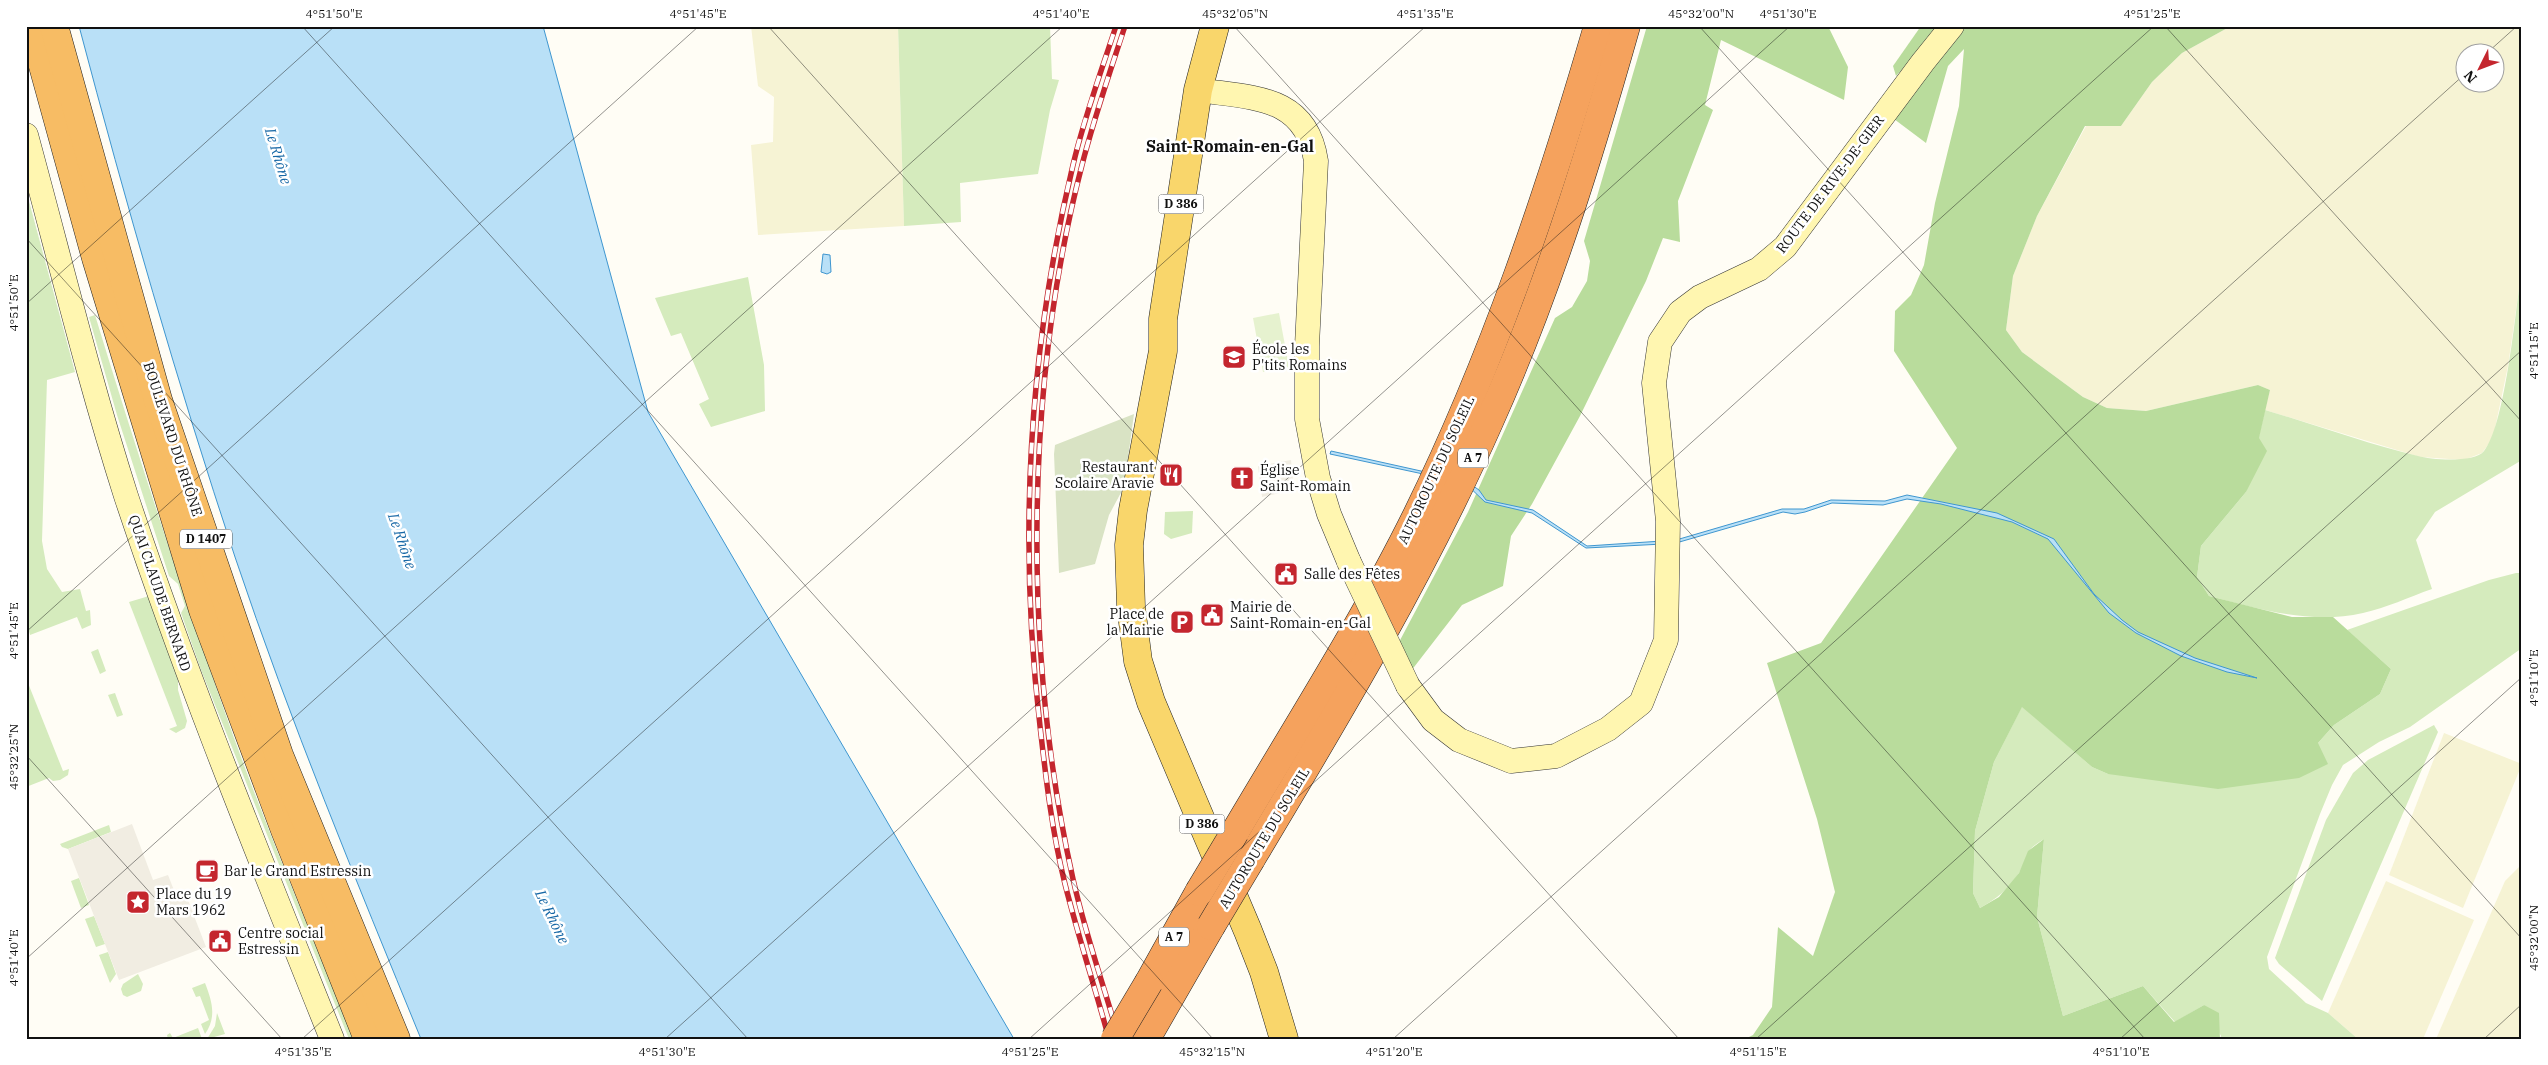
<svg xmlns="http://www.w3.org/2000/svg" width="2548" height="1065" viewBox="0 0 2548 1065" font-family="'IBM Plex Serif',serif">
<rect width="100%" height="100%" fill="#fffdf5"/>
<g fill="#f6f3d4" fill-rule="evenodd">
<polygon points="751,26 898,26 904,226 758,235 751,145 773,142 774,97 758,86"/>
<path d="M2231 26H2522V290L2519 289 2508 366 2493 438 2482 453 2464 460 2420 457 2265 410 2270 390 2258 385 2146 411 2107 408 2083 397 2022 352 2006 330 2013 276 2037 216 2086 126H2121L2152 82 2182 53ZM2466 52H2496V82H2466Z"/>
<polygon points="2444,733 2522,764 2463,908 2389,875"/>
<polygon points="2522,864 2522,1039 2436,1039 2505,881"/>
<polygon points="2386,881 2474,920 2423,1039 2358,1039 2328,1013"/>
</g>
<g fill="#d5ebbd">
<polygon points="898,26 1050,26 1052,79 1059,80 1050,110 1038,174 960,183 961,222 904,226"/>
<polygon points="26,190 75,372 47,380 42,541 47,569 62,592 80,589 86,611 90,610 91,625 82,629 77,617 30,635 29,631 26,633"/>
<polygon points="748,277 764,365 765,411 711,427 699,404 709,399 681,333 671,336 655,298"/>
<path d="M2519 289 2522 290V460L2435 512 2416 540 2432 589C2409 597 2386 608 2363 613 2310 625 2260 609 2209 596L2197 577 2201 546 2246 492 2265 410C2316 425 2367 444 2418 456 2432 460 2475 463 2484 451 2504 426 2514 325 2519 289Z"/>
<path d="M95 315C135 446 177 575 222 704 261 817 309 928 354 1039H349L201 670 181 613 185 606 178 584 169 576 117 415 89 317Z"/>
<polygon points="1193,511 1192,533 1171,539 1164,534 1165,512"/>
<path d="M2516 573H2522V648L2410 727 2379 742 2343 765 2332 785 2320 814 2267 957 2269 969 2306 1003 2328 1013 2358 1039H2220L2221 1036 2204 1005 2175 1022 2143 986 2063 1016 2037 917 2044 839C2022 852 2030 855 2019 873 2009 889 1996 899 1980 908L1973 893 1975 831 1994 762 2022 706 2092 767 2108 774 2318 743 2334 725 2380 694 2391 669 2347 630 2489 580Z"/>
<polygon points="149,596 178,675 178,690 187,721 185,728 176,733 169,729 177,726 129,602"/>
<polygon points="98,649 106,671 100,674 91,652"/>
<polygon points="26,678 63,771 69,769 68,775 60,780 53,781 49,778 26,787"/>
<polygon points="115,693 123,715 117,717 108,695"/>
<polygon points="2434,725 2438,732 2322,1001 2279,964 2275,958 2326,820 2353,773 2368,760"/>
<polygon points="109,825 111,832 68,849 62,847 60,844"/>
<polygon points="79,878 89,905 81,908 71,881"/>
<polygon points="94,916 105,944 96,947 85,919"/>
<polygon points="108,952 116,974 110,983 99,955"/>
<polygon points="138,974 143,984 141,991 127,997 123,995 121,989 123,984"/>
<path d="M205 983C212 1001 217 1017 205 1034L201 1024 209 1020 200 996 196 997 192 988Z"/>
<polygon points="217,1013 225,1034 207,1039 215,1026"/>
<polygon points="198,1028 202,1039 168,1039 167,1035 170,1033 173,1038"/>
</g>
<g fill="#b9dc9c">
<polygon points="1647,26 1828,26 1848,67 1844,100 1721,40 1705,105 1713,110 1678,201 1680,242 1663,238 1646,281 1580,416 1532,504 1511,536 1503,586 1462,605 1411,671 1398,644 1468,512 1555,318 1572,307 1587,281 1590,261 1584,241"/>
<polygon points="1921,26 1943,26 1896,76 1893,66"/>
<polygon points="1964,26 2231,26 2182,53 2152,82 2121,126 2085,126 2037,216 2013,276 2006,330 2022,352 2083,397 2107,408 2146,411 2258,385 2270,390 2259,438 2267,451 2246,492 2201,546 2197,577 2209,596 2292,617 2333,617 2391,669 2380,694 2334,725 2318,743 2328,764 2299,778 2218,789 2108,774 2092,767 2022,707 1994,762 1975,831 1973,893 1980,908 1999,897 2019,873 2028,851 2044,839 2037,917 2063,1016 2143,986 2174,1022 2204,1005 2219,1013 2220,1039 1745,1039 1753,1035 1772,1007 1778,927 1813,956 1835,892 1817,819 1767,663 1821,643 1957,448 1894,351 1895,311 1911,295 1924,265 1935,203 1959,106 1964,49 1948,66 1926,143 1894,119 1941,49"/>
</g>
<polygon fill="#d9e3c4" points="1134,414 1124,487 1109,515 1095,564 1059,573 1054,454 1055,445"/>
<polygon fill="#e6f2cf" points="1279,313 1289,367 1263,372 1253,318"/>
<g fill="#f1ede2">
<polygon points="1291,460 1294,490 1262,497 1258,466"/>
<polygon points="132,824 153,880 168,875 177,898 186,895 206,947 119,980 68,849"/>
</g>
<g fill="#b9e0f7" stroke="#3f96cf">
<path d="M79 26H543L648 412 1014 1039H421C356 880 290 721 235 557 177 382 126 204 79 26Z"/>
<polygon points="823,254 830,255 831,272 827,274 821,272"/>
<polygon points="1331,451 1466,481 1479,490 1486,500 1533,510 1587,546 1662,541 1663,544 1586,548 1532,513 1485,502 1465,483 1330,454"/>
<polygon points="1907,495 1997,513 2054,539 2094,594 2122,620 2138,632 2195,658 2257,678 2227,672 2181,656 2136,633 2109,613 2048,539 2012,522 1941,504 1907,499 1883,505 1832,503 1805,512 1795,514 1783,512 1676,543 1676,540 1782,509 1804,509 1831,500 1885,501"/>
</g>
<g fill="none" stroke-linecap="round" stroke-linejoin="round">
<g stroke="#333" stroke-width="25">
<g id="secondary">
<path d="M1198 90C1252 98 1306 95 1316 161L1307 346V419L1318 478 1329 514 1349 562"/>
<path d="M26 135C59 256 88 377 126 496 187 680 260 859 332 1039"/>
<polyline points="1408,686 1433,720 1459,740 1511,761 1556,756 1608,729 1641,703 1666,640 1668,521 1654,383 1660,342 1680,312 1700,297 1759,269 1785,247 1923,62 1952,26"/>
</g>
</g>
<g stroke="#222" stroke-width="29">
<polyline id="primary" points="1215,26 1198,90 1163,319 1163,351 1133,510 1129,545 1131,607 1138,661 1151,702 1248,931 1264,972 1284,1039"/>
</g>
<g stroke="#222" stroke-width="29">
<g id="trunk">
<polyline points="32,26 96,258 203,610 285,830 368,1039"/>
<polyline points="54,26 158,400 279,755 396,1039"/>
</g>
</g>
<g stroke="#222" stroke-width="29">
<g id="motorway">
<path d="M1235 832C1297 727 1363 624 1417 515 1494 358 1549 194 1598 26"/>
<path d="M1251 859C1336 717 1422 574 1489 422 1546 295 1588 160 1626 26"/>
<polyline points="1149,982 1199,892"/>
<polyline points="1146,1039 1211,926"/>
</g>
</g>
<use href="#secondary" stroke="#fff6b0" stroke-width="24"/>
<use href="#primary" stroke="#f9d66b" stroke-width="28"/>
<use href="#trunk" stroke="#f7bc64" stroke-width="28"/>
<use href="#motorway" stroke="#f5a25d" stroke-width="28"/>
<g stroke="#c4262e" stroke-width="5.5">
<g id="rail">
<path d="M1109 1039C1095 987 1078 936 1065 884 1052 832 1046 779 1040 726 1018 538 1029 349 1073 165 1084 118 1101 72 1116 26"/>
<path d="M1119 1039C1104 986 1085 933 1073 879 1023 655 1024 388 1082 165 1094 118 1110 72 1125 26"/>
</g>
</g>
<use href="#rail" stroke="#fff" stroke-width="4" stroke-dasharray="11" stroke-linecap="butt"/>
<g stroke="#333" stroke-width="25" stroke-linecap="butt">
<polyline id="secondary-bridge" points="1349,562 1408,686"/>
</g>
<g stroke="#222" stroke-width="29" stroke-linecap="butt">
<g id="motorway-bridge">
<polyline points="1199,892 1235,832"/>
<polyline points="1211,926 1251,859"/>
<polyline points="1115,1039 1149,982"/>
</g>
</g>
<use href="#secondary-bridge" stroke="#fff6b0" stroke-width="24"/>
<use href="#motorway-bridge" stroke="#f5a25d" stroke-width="28"/>
</g>
<path fill="none" stroke="#111" stroke-width="1" stroke-opacity="0.45" d="M302 26 1213 1039M768 26 1679 1039M1234 26 2145 1039M1699 26 2522 939M2165 26 2522 422M2488 52 2517 26M26 238 748 1039M26 304 335 26M26 632 699 26M26 755 282 1039M26 959 1063 26M302 1039 1426 26M665 1039 1790 26M1029 1039 2154 26M1393 1039 2466 73M1756 1039 2522 350M2120 1039 2522 677M2484 1039 2522 1004"/>
<defs>
<g id="school-square" transform="scale(1.25)"><rect x="-9" y="-9" width="18" height="18" rx="4" fill="#c4262e" stroke="#fff"/><path d="M0-5L7-2L0 1L-7-2ZM-4 1L0 2.5L4 1V4Q0 6-4 4Z" fill="#fff"/></g>
<g id="restaurant-square" transform="scale(1.25)"><rect x="-9" y="-9" width="18" height="18" rx="4" fill="#c4262e" stroke="#fff"/><path d="M-5-6h1v4h1v-4h1v4h1v-4h1v5L-1.5 .5V6h-2V.5L-5-1ZM5-6V6H3V1.5H1.5Q1.5-4 5-6Z" fill="#fff"/></g>
<g id="church-square" transform="scale(1.25)"><rect x="-9" y="-9" width="18" height="18" rx="4" fill="#c4262e" stroke="#fff"/><path d="M-1.2-6h2.4v3.5h3.3v2.4h-3.3V6h-2.4V-.1h-3.3v-2.4h3.3Z" fill="#fff"/></g>
<g id="civic-square" transform="scale(1.25)"><rect x="-9" y="-9" width="18" height="18" rx="4" fill="#c4262e" stroke="#fff"/><path d="M-.6-6.5H3V-4.5H.6V-3L4-1V1h2V6H-6V1h2V-1L-.6-3ZM-1.2 2.5V6h2.4V2.5Z" fill="#fff"/></g>
<g id="parking-square" transform="scale(1.25)"><rect x="-9" y="-9" width="18" height="18" rx="4" fill="#c4262e" stroke="#fff"/><path d="M-3.5-5.5H1a3.5 3.5 0 0 1 0 7H-1V5.5H-3.5ZM-1-3.4V-.6H.8a1.4 1.4 0 0 0 0-2.8Z" fill="#fff"/></g>
<g id="cafe-square" transform="scale(1.25)"><rect x="-9" y="-9" width="18" height="18" rx="4" fill="#c4262e" stroke="#fff"/><path d="M-5.5-4.5H6V0H3Q3 3.5 0 3.5H-2.5Q-5.5 3.5-5.5 0ZM3-3.2v2h1.7v-2ZM-6 4.5H4V6H-6Z" fill="#fff"/></g>
<g id="sight-square" transform="scale(1.25)"><rect x="-9" y="-9" width="18" height="18" rx="4" fill="#c4262e" stroke="#fff"/><path d="M0-6L1.8-2.2L6-1.7L2.9 1.2L3.7 5.4L0 3.3L-3.7 5.4L-2.9 1.2L-6-1.7L-1.8-2.2Z" fill="#fff"/></g>
</defs>
<g fill-rule="evenodd">
<use href="#school-square" x="1234" y="357"/>
<use href="#restaurant-square" x="1171" y="475"/>
<use href="#church-square" x="1242" y="478"/>
<use href="#civic-square" x="1286" y="574"/>
<use href="#civic-square" x="1212" y="615"/>
<use href="#parking-square" x="1182" y="622"/>
<use href="#cafe-square" x="207" y="871"/>
<use href="#sight-square" x="138" y="902"/>
<use href="#civic-square" x="220" y="941"/>
</g>
<g text-anchor="middle" stroke-width="5" stroke-linejoin="round" paint-order="stroke">
<g fill="#fff" stroke="#585858" stroke-width="1">
<rect x="1158.5" y="194.5" width="45" height="19" rx="4"/>
<rect x="1458" y="448.5" width="30" height="19" rx="4"/>
<rect x="180" y="529.5" width="52" height="19" rx="4"/>
<rect x="1179.5" y="814.5" width="45" height="19" rx="4"/>
<rect x="1159" y="927.5" width="30" height="19" rx="4"/>
</g>
<g font-size="12" font-weight="bold" fill="#111">
<text x="1181" y="208">D 386</text>
<text x="1473" y="462">A 7</text>
<text x="206" y="543">D 1407</text>
<text x="1202" y="828">D 386</text>
<text x="1174" y="941">A 7</text>
</g>
<g font-size="14" fill="#111" stroke="#fff">
<text transform="translate(1830 184) rotate(-53)" y="5">ROUTE DE RIVE-DE-GIER</text>
<text transform="translate(173 439) rotate(72)" y="5">BOULEVARD DU RHÔNE</text>
<text transform="translate(1436 470) rotate(-65)" y="5">AUTOROUTE DU SOLEIL</text>
<text transform="translate(160 593) rotate(71)" y="5">QUAI CLAUDE BERNARD</text>
<text transform="translate(1264 838) rotate(-59)" y="5">AUTOROUTE DU SOLEIL</text>
</g>
<g font-size="14" fill="#111" stroke="#fff" text-anchor="start">
<text x="1252" y="354">École les<tspan x="1252" dy="16">P'tits Romains</tspan></text>
<text x="1154" y="472" text-anchor="end">Restaurant<tspan x="1154" dy="16">Scolaire Aravie</tspan></text>
<text x="1260" y="475">Église<tspan x="1260" dy="16">Saint-Romain</tspan></text>
<text x="1304" y="579">Salle des Fêtes</text>
<text x="1230" y="612">Mairie de<tspan x="1230" dy="16">Saint-Romain-en-Gal</tspan></text>
<text x="1164" y="619" text-anchor="end">Place de<tspan x="1164" dy="16">la Mairie</tspan></text>
<text x="224" y="876">Bar le Grand Estressin</text>
<text x="156" y="899">Place du 19<tspan x="156" dy="16">Mars 1962</tspan></text>
<text x="238" y="938">Centre social<tspan x="238" dy="16">Estressin</tspan></text>
</g>
<g font-size="15" font-style="italic" fill="#1768a6" stroke="#fff">
<text transform="translate(278 156) rotate(73)" y="5">Le Rhône</text>
<text transform="translate(402 541) rotate(71)" y="5">Le Rhône</text>
<text transform="translate(552 917) rotate(64)" y="5">Le Rhône</text>
</g>
<g font-size="16" font-weight="bold" fill="#111" stroke="#fff">
<text x="1230" y="152">Saint-Romain-en-Gal</text>
</g>
</g>
<rect width="2548" height="1065" fill="none" stroke="#ffffff" stroke-width="55"/>
<g transform="translate(2480 68) rotate(228)"><circle r="24" fill="#ffffff" stroke="#a0a0a0"/>
<path d="M0-4L9 19L0 12L-9 19Z" fill="#c4262e"/>
<text y="-8" font-size="14" font-weight="bold" text-anchor="middle" fill="#111111">N</text>
</g>
<rect x="28" y="28" width="2492" height="1010" fill="none" stroke="#111" stroke-width="2"/>
<g font-size="12" text-anchor="middle" fill="#111">
<text x="334" y="18">4°51'50"E</text>
<text x="698" y="18">4°51'45"E</text>
<text x="1061" y="18">4°51'40"E</text>
<text x="1235" y="18">45°32'05"N</text>
<text x="1425" y="18">4°51'35"E</text>
<text x="1701" y="18">45°32'00"N</text>
<text x="1788" y="18">4°51'30"E</text>
<text x="2152" y="18">4°51'25"E</text>
<text transform="translate(14 303) rotate(-90)" y="4">4°51'50"E</text>
<text transform="translate(2534 351) rotate(-90)" y="4">4°51'15"E</text>
<text transform="translate(14 631) rotate(-90)" y="4">4°51'45"E</text>
<text transform="translate(2534 678) rotate(-90)" y="4">4°51'10"E</text>
<text transform="translate(14 757) rotate(-90)" y="4">45°32'25"N</text>
<text transform="translate(2534 938) rotate(-90)" y="4">45°32'00"N</text>
<text transform="translate(14 958) rotate(-90)" y="4">4°51'40"E</text>
<text x="303" y="1056">4°51'35"E</text>
<text x="667" y="1056">4°51'30"E</text>
<text x="1030" y="1056">4°51'25"E</text>
<text x="1212" y="1056">45°32'15"N</text>
<text x="1394" y="1056">4°51'20"E</text>
<text x="1758" y="1056">4°51'15"E</text>
<text x="2121" y="1056">4°51'10"E</text>
</g>
</svg>
